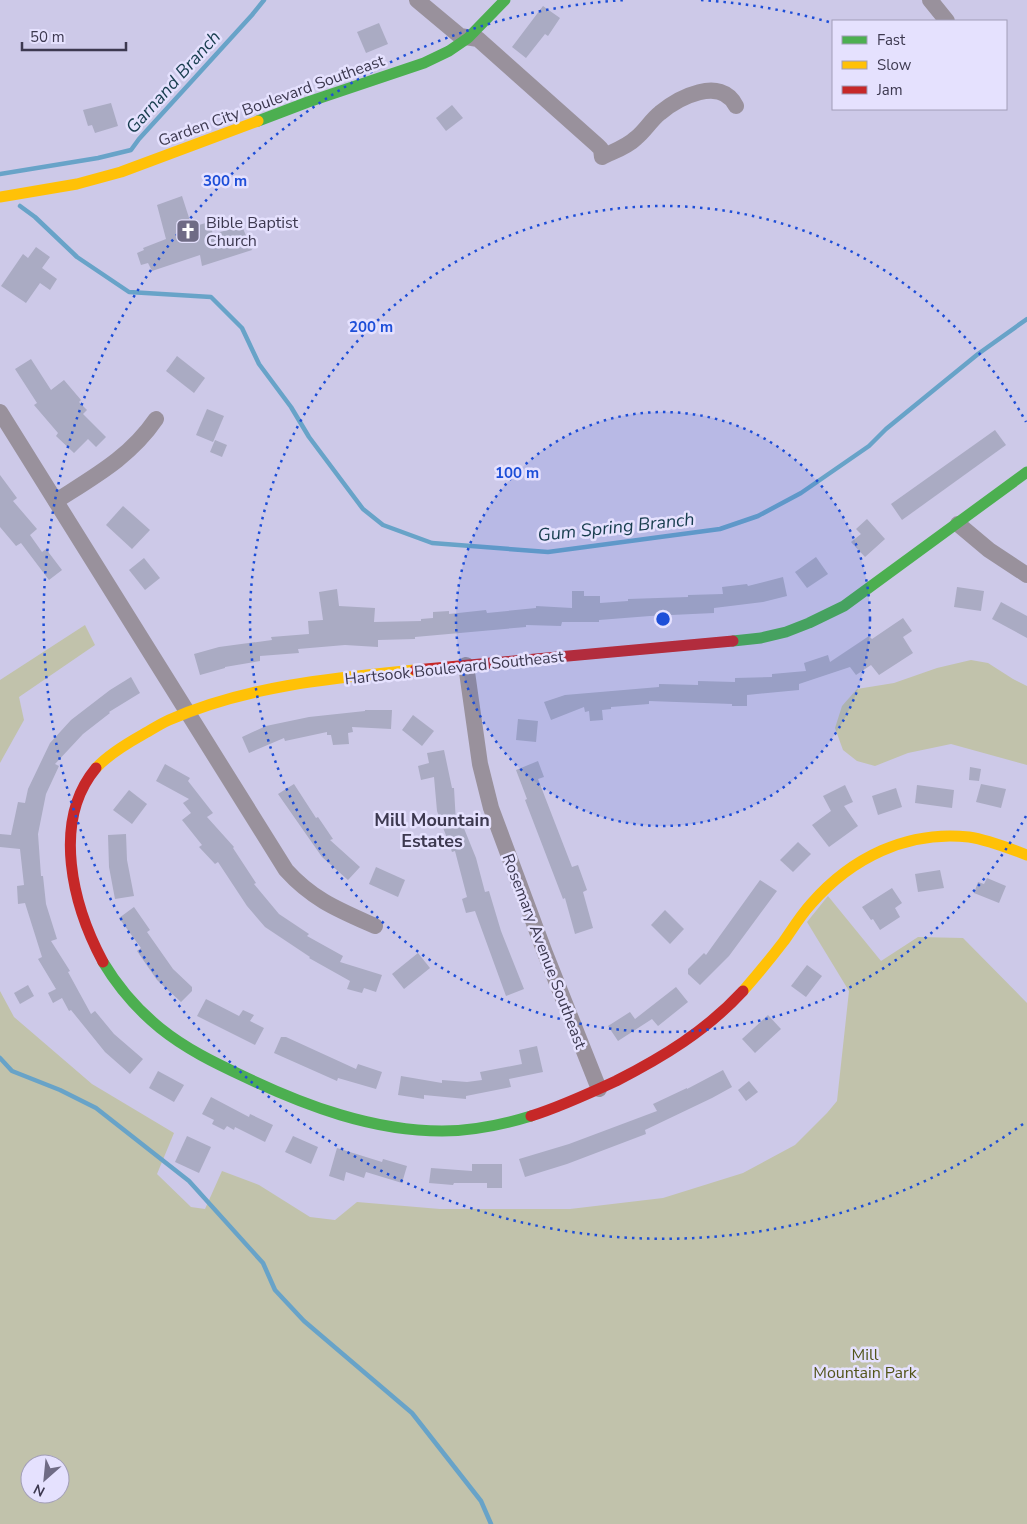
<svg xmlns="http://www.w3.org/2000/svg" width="1027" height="1524" viewBox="0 0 1027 1524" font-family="'Nunito Sans',sans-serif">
<rect width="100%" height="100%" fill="#cdc9e8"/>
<g fill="#c1c2ab" fill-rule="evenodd">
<polygon points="85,625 95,645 19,697 24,720 0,763 0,680"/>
<polygon points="971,660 988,663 1013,679 1027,686 1027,765 951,744 908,753 875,766 857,761 843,750 835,728 842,706 857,689 894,683 937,668"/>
<path d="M828 896 881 961 918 937 963 938 1027 1003V1524H0V991L14 1017 92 1084 174 1133 157 1174 191 1207 205 1209 222 1171 259 1185 310 1217 335 1220 357 1202 440 1209H570L663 1198 743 1173 795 1145 827 1113 837 1101 849 991 807 922ZM30 1464H60V1494H30Z"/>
</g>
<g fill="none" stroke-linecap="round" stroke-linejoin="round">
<g stroke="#68a3c8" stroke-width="4.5">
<polyline points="0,174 98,158 131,150 139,139 252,15 264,0"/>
<polyline points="20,206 35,217 77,257 129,292 211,297 242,328 259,364 291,407 309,437 363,509 383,525 432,543 548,552 720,529 758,516 801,493 869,446 886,429 978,354 1027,319"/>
<polyline points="0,1058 12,1071 60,1090 96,1108 189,1181 263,1263 275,1290 304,1321 412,1413 481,1501 491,1524"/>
</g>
</g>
<g fill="#aaabc3">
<polygon points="543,6 560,18 548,36 545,34 526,58 512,47"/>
<polygon points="379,23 388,44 366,53 357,32"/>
<polygon points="111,103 118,126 95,133 92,125 88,126 83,110"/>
<polygon points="452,105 463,118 446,131 436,118"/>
<polygon points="182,196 192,227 209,222 213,234 242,226 252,250 202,266 200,255 152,271 148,263 141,265 137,253 144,250 143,248 166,239 157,205"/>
<polygon points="36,247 50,257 42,268 57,279 50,290 40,283 26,303 1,286 23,254 28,258"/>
<polygon points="177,356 205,378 194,393 166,371"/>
<polygon points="31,359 51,390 64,380 81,400 79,402 87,410 83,414 106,437 96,447 88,439 74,453 56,436 58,433 34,405 37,403 15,369"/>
<polygon points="207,409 224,416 213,442 196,435"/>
<polygon points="995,430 1006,445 902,520 891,504"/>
<polygon points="215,440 227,445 222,457 210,452"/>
<polygon points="0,475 17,498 13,501 37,529 30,535 42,552 46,549 62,570 49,580 21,543 16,546 0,527"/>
<polygon points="123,506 150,530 132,549 106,525"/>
<polygon points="867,519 885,539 865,557 851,542 861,534 856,529"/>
<polygon points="816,557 828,574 807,588 795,572"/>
<polygon points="144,558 160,578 145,590 129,570"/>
<polygon points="783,577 787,596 763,602 714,608 714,613 650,616 599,620 599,622 562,622 561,626 526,625 526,627 415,637 415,639 378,640 378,647 345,645 298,649 299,653 260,656 260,661 225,667 225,668 200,675 194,654 219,647 272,640 271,637 309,634 308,621 323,620 319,592 337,589 339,606 375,608 374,622 421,621 421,619 433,618 433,612 449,611 449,614 486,610 487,613 536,608 536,606 572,608 572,591 584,591 584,596 600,596 600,603 628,601 628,599 688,597 688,595 723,594 722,587 747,584 748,586"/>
<polygon points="957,587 984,591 981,611 954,607"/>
<polygon points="1001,602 1027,616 1027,638 992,619"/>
<polygon points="903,618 912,631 903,637 913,653 879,675 871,665 856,675 850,667 799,684 799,690 747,695 747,706 732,706 732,704 649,701 649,704 611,707 611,709 602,710 603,720 590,721 589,711 585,712 584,707 551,720 544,702 565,695 659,687 659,684 698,685 698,681 735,682 735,678 772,677 772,674 806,671 804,663 828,655 830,662 869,636 872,639"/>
<polygon points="131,677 140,693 109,712 110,713 83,734 55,764 59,766 46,794 38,834 41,876 43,876 46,904 57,939 51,941 70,971 68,972 91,1014 95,1011 114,1034 143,1059 130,1074 105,1052 71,1010 69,1011 62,998 53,1003 48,993 56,989 38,959 42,957 25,903 18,904 17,886 24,885 20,849 0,847 0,834 11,835 18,802 25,803 28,789 50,743 71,720 110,690"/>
<polygon points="365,710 392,710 391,729 352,727 353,732 348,733 349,744 333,745 331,735 327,735 327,732 285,741 284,738 249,753 242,737 266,726 309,717 365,711"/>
<polygon points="413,715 434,731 422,746 402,730"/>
<polygon points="518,719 538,721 536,742 516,740"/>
<polygon points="444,750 452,788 454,788 456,823 461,821 476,858 485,892 489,891 501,931 524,989 506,996 475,911 466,913 462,899 467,897 455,851 452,852 437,811 434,777 421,780 418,766 429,763 427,753"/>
<polygon points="538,761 544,777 538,779 572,867 578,865 587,890 583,892 593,928 575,934 565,898 563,899 525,800 527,799 516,770"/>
<polygon points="165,764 190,778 188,781 213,813 207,817 234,847 233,848 256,883 254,884 279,914 309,934 307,936 343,956 340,962 382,975 376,992 364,988 362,993 347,989 350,981 309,958 310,957 265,927 247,906 218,862 215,864 199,847 202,845 182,820 191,813 183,803 189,799 156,781"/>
<polygon points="970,767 981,769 979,781 969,780"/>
<polygon points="294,784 316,818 318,817 333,839 330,840 360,867 348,880 322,857 278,794"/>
<polygon points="981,784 1006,789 1001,808 976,802"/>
<polygon points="845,785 853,802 844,806 858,826 829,847 812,825 831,811 823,796"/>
<polygon points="917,785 954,790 952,808 915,803"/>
<polygon points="896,788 902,807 878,815 872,796"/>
<polygon points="129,790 147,804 132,824 113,810"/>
<polygon points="126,834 127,860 134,896 115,899 109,867 108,835"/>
<polygon points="798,842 811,854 793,872 780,860"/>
<polygon points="376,867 405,880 398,897 369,884"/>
<polygon points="940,870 944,888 918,892 915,874"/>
<polygon points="987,878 1006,886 999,903 974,893 978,882 984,884"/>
<polygon points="760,880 777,891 729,956 700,985 688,974 688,969 704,953 706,955"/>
<polygon points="892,888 902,903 895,908 900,917 880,930 873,919 871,920 862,907"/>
<polygon points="134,907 150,930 147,932 173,969 192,987 192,991 181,1002 157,980 137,951 141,948 119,918"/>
<polygon points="665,910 684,929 670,944 651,925"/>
<polygon points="418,953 430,968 404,989 392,974"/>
<polygon points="807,965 822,976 806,997 791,986"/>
<polygon points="28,985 34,996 20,1004 14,993"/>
<polygon points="676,987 688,1002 658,1026 652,1019 618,1041 608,1026 630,1012 635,1019"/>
<polygon points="206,999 239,1016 243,1010 254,1015 250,1021 264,1028 255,1045 197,1016"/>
<polygon points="768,1015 781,1029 755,1053 742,1039"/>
<polygon points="281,1037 286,1037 356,1069 358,1064 382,1072 376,1089 338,1078 337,1081 274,1053"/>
<polygon points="537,1046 543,1072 509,1079 511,1087 466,1096 466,1099 424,1095 424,1099 398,1095 401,1076 442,1083 442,1080 467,1082 482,1080 480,1072 522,1064 519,1050"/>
<polygon points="723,1070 732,1087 712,1098 645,1130 646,1134 567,1164 525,1177 519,1159 569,1144 657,1111 653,1104 687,1088 687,1089"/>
<polygon points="158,1071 184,1085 174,1102 149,1088"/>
<polygon points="749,1081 758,1092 746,1101 738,1090"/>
<polygon points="211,1097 249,1117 250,1114 273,1125 265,1142 235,1127 234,1130 227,1126 224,1130 212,1124 214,1120 202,1114"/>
<polygon points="187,1136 211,1147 199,1173 175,1162"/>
<polygon points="293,1136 318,1147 311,1164 285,1152"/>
<polygon points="337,1148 382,1162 383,1159 407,1166 402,1183 366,1172 364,1178 346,1172 344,1181 329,1176"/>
<polygon points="472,1164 502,1164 502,1188 487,1188 487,1183 454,1183 453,1185 429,1183 431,1168 472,1171"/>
</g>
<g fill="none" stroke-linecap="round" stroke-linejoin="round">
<g stroke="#99919c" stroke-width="16">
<path d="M417 0 460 36 478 39 597 145 601 149 602 157C614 151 627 147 636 138 645 131 651 120 660 113 678 98 721 75 736 106"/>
<polyline points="930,0 947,21"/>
<path d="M0 412 286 870C313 900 339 910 375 926"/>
<path d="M56 501C95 476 130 457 156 419"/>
<polyline points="958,524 989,550 1027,575"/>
<polyline points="466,665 480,764 491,808 545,953 599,1089"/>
</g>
<g stroke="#4caf50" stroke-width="11">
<polyline points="258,121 308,102 424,63 449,51 468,38 505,0"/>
<polyline points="733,641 761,638 786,632 809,623 844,606 1027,472"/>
<path d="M103 962C118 987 138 1010 160 1028 186 1049 215 1063 245 1077 306 1106 373 1131 442 1131 472 1131 502 1125 531 1116"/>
</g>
<g stroke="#ffc107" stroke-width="11">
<polyline points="0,197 77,184 121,172 258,121"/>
<path d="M96 768C109 754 126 744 142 735 151 730 160 724 169 720 246 686 332 678 415 670"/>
<path d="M743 991C757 975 771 958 784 941 793 928 801 915 811 904 851 858 907 830 969 837 989 840 1008 848 1027 855"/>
</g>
<g stroke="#c62828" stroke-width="11">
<polyline points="415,670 733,641"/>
<path d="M96 768C51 822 73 906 103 962"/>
<path d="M531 1116C560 1107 588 1094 616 1081 663 1057 706 1031 743 991"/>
</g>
</g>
<circle cx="663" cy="619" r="207" fill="#1d4ed8" fill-opacity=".12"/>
<g fill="none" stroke="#1d4ed8" stroke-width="2.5" stroke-dasharray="2.5 5">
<circle cx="663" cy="619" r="207"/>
<path d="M1026 816A413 413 0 1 1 1026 422"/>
<path d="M1023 1124A620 620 0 1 1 625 0M701 0A620 620 0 0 1 829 22"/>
</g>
<defs>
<g id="church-square" transform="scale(1.25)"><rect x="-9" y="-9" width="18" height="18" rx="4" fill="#6f6b85" stroke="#e5e1fe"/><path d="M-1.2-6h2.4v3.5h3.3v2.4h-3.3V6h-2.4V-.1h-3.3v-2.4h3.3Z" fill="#fff"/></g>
</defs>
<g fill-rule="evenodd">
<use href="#church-square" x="188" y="231"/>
</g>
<g text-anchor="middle" stroke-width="5" stroke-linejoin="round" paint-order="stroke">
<g font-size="16" fill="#3d3950" stroke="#e5e1fe">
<text transform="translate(271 100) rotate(-20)" y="6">Garden City Boulevard Southeast</text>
<text transform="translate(454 667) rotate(-6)" y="6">Hartsook Boulevard Southeast</text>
<text transform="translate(545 951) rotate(69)" y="6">Rosemary Avenue Southeast</text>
</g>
<g font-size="16" fill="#3d3950" stroke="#e5e1fe" text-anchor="start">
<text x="206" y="228">Bible Baptist<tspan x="206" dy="18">Church</tspan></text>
</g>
<g font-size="16" fill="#52541a" stroke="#e5e1fe">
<text x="865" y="1360">Mill<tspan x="865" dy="18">Mountain Park</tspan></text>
</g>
<g font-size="18" font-style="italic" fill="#173d4e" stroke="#e5e1fe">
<text transform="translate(173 82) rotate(-48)" y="6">Garnand Branch</text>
<text transform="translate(616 527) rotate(-6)" y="6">Gum Spring Branch</text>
</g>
<g font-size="18" font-weight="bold" fill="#3d3950" stroke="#e5e1fe">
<text x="432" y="826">Mill Mountain<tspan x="432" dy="21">Estates</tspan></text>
</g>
</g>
<circle cx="663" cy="619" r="8" fill="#1d4ed8" stroke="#e5e1fe" stroke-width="2.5"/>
<g font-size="15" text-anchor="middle" font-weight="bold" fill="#1d4ed8" stroke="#e5e1fe" stroke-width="5" stroke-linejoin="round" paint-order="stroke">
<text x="225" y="186">300 m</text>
<text x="371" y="332">200 m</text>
<text x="517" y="478">100 m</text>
</g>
<rect x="832" y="20" width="175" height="90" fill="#e5e1fe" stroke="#a29eb8"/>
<rect x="842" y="36" width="25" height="8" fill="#4caf50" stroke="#a29eb8"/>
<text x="877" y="45" font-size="15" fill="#3d3950">Fast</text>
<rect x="842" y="61" width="25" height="8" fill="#ffc107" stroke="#a29eb8"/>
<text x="877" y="70" font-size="15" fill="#3d3950">Slow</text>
<rect x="842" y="86" width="25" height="8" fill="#c62828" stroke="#a29eb8"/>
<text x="877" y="95" font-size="15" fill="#3d3950">Jam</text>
<g transform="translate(45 1479) rotate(207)"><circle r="24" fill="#e5e1fe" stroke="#a29eb8"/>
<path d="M0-4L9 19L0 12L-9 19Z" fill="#6f6b85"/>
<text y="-8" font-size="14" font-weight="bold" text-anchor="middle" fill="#3d3950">N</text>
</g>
<path d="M22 42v8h104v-8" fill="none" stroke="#3d3950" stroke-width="2.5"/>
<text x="30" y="42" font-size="15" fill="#3d3950" stroke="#e5e1fe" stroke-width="4" paint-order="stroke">50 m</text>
</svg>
